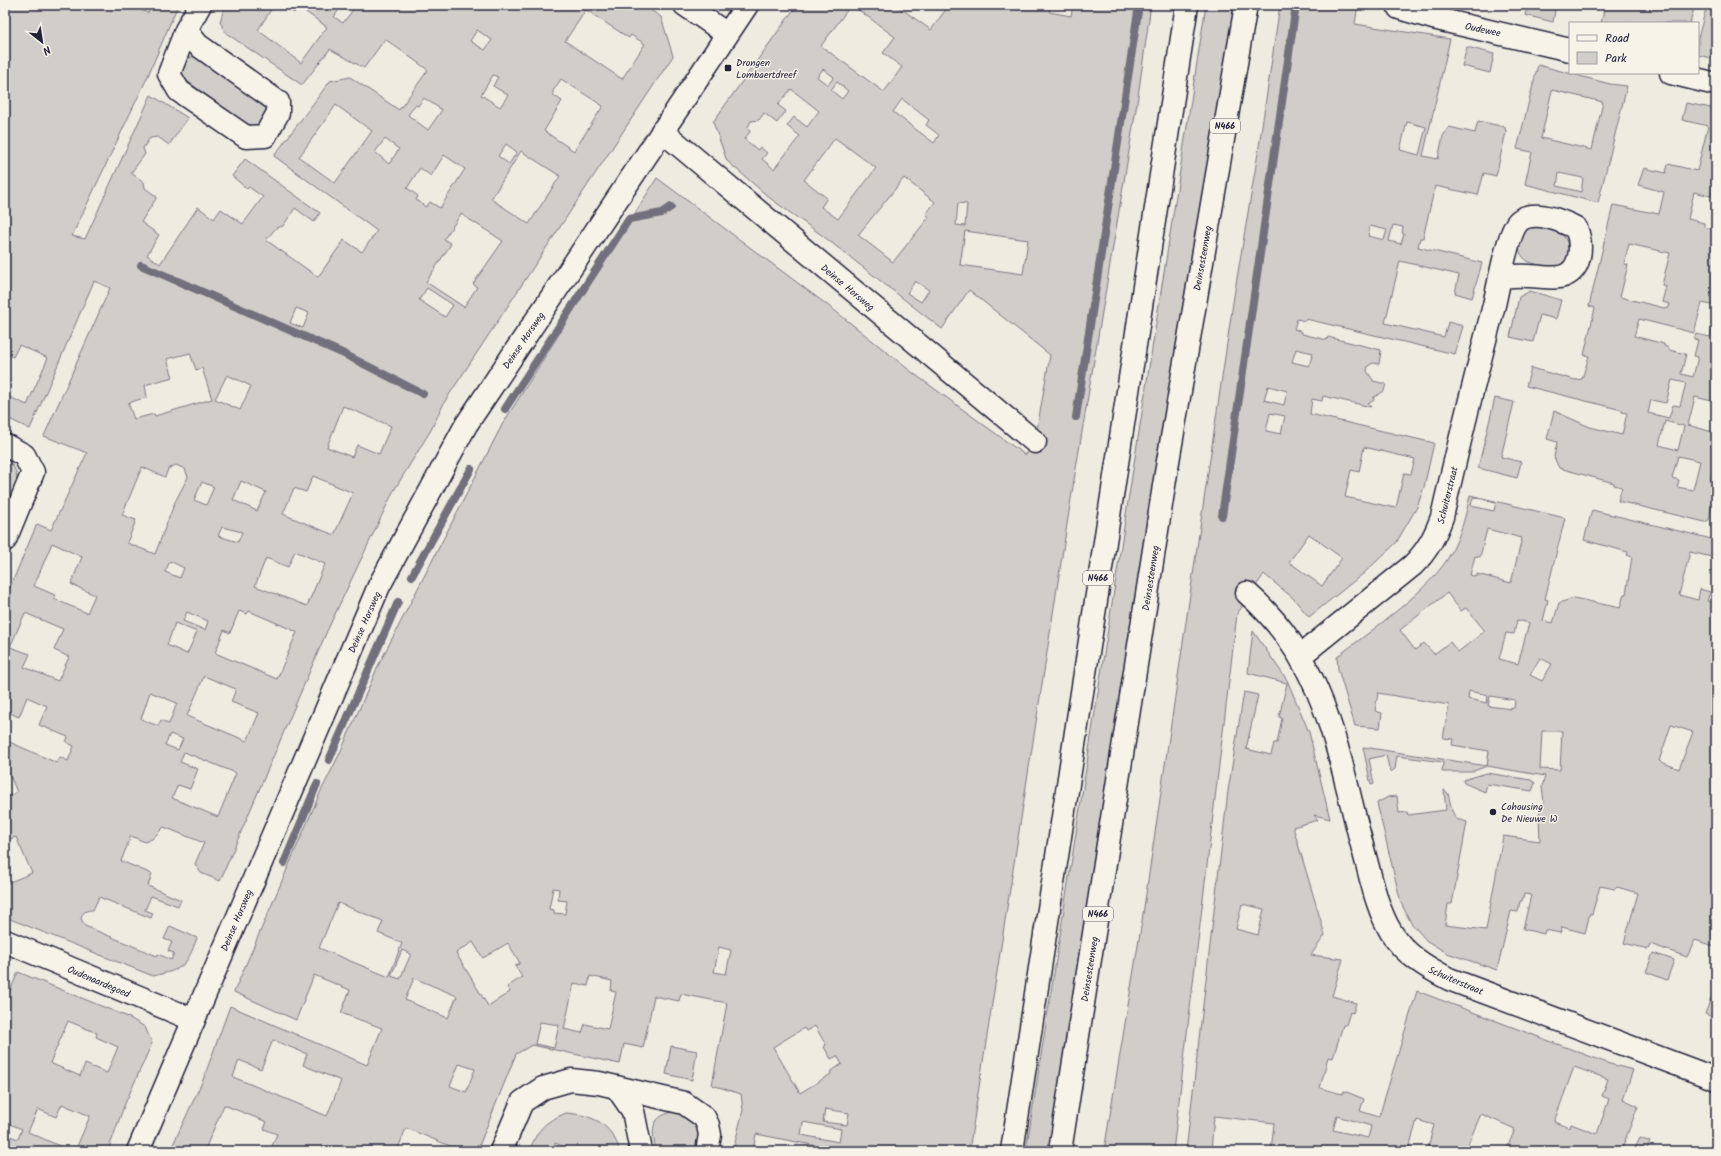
<svg xmlns="http://www.w3.org/2000/svg" width="1721" height="1156" viewBox="0 0 1721 1156" font-family="Kalam,sans-serif">
<rect width="100%" height="100%" fill="#eeebe1"/>
<filter id="ink" filterUnits="userSpaceOnUse"><feTurbulence type="fractalNoise" baseFrequency=".025" numOctaves="2"/><feDisplacementMap in="SourceGraphic" scale="8" xChannelSelector="R" yChannelSelector="G"/><feConvolveMatrix kernelMatrix="1 2 1 2 8 2 1 2 1" color-interpolation-filters="sRGB"/></filter>
<g filter="url(#ink)">
<g fill="#d1cdc9" stroke="#7a7882" fill-rule="evenodd">
<path d="M5 5H129L148 13 151 5H178L147 78 72 236 85 239 151 95 188 118 169 145 158 137 150 138 143 148 145 154 131 173 144 182 145 188 157 197 141 222 159 235 147 255 160 264 198 207 214 219 221 209 243 224 263 197 249 187 247 189 232 176 245 159 320 213 314 222 295 208 283 226 276 228 266 240 318 277 344 240 362 252 377 231 274 156 330 81 350 77 399 110 428 70 385 39 364 68 330 49 302 85 226 33 220 22 225 5H274L258 30 301 63 327 27 299 7 294 13 283 5H342L334 17 343 23 353 10 346 5H643L661 17 673 56 445 401 431 430 393 492 327 631 220 881 201 873 195 864 204 843 164 827 152 839 145 842 131 836 121 861 152 874 148 886 181 900 178 906 151 896 145 910 153 913 151 918 99 897 93 910C86 910 82 912 81 919L85 926 157 956 158 954 171 960 174 953 168 951 172 942 164 939 170 926 197 938C186 967 184 969 153 976L5 917V884L32 873 16 837 10 839 5 829V798L17 792 7 769 5 770V740L57 763 60 757 68 761 74 746 66 742 68 737 39 725 47 706 27 697 19 717 5 711V599L37 524 51 530 87 453 44 436 110 288 94 281 30 429 5 417V395L27 405 48 358 19 345 13 357 5 353ZM586 10 629 38 631 35 645 44 622 79 565 41ZM477 30 492 40 485 50 470 41ZM493 75 498 77 493 86 508 95 500 107 481 95ZM561 79 603 106 574 151 544 131 562 101 553 95V91ZM424 98 442 110 428 130 408 115 415 105 418 106ZM336 105 372 131 335 183 299 157ZM385 139 399 149 389 164 375 152ZM506 144 517 152 509 164 498 156ZM521 151 560 176 529 224 491 199ZM444 155 465 169 440 208 430 202 426 207 416 200 418 196 407 188 420 168 431 176ZM461 214 503 241 473 284 477 287 464 307 426 282 451 244 444 239ZM427 288 453 305 445 317 419 300ZM296 308 309 313 303 328 290 323ZM190 353 196 370 202 368 212 399 155 416 154 414 134 419 128 403 147 397 145 385 173 377 167 359ZM227 375 251 386 240 410 215 399ZM343 406 391 426 379 454 357 445 352 457 327 447ZM176 465 185 469 188 477 175 502 155 554 127 543 136 520 122 515 142 467 165 477 168 469ZM313 476 353 493 334 535 283 514 294 488 306 492ZM241 481 266 492 257 511 233 500ZM202 482 214 487 206 505 194 500ZM222 527 242 532 238 542 218 536ZM52 543 82 557 71 584 95 595 87 613 54 599 55 595 34 586ZM295 551 325 564 307 606 255 586 266 558 288 567ZM170 561 184 568 180 578 165 572ZM239 611 247 614 249 611 297 632 277 679 215 653 224 630 230 633ZM187 612 208 621 205 630 183 621ZM25 613 63 629 54 650 69 657 58 681 24 667 30 654 10 647ZM175 623 197 632 187 654 167 645ZM204 676 236 689 231 702 259 713 247 741 187 716ZM150 692 177 703 169 724 161 720 158 726 141 719ZM170 734 183 739 178 750 165 745ZM184 752 236 773 218 817 172 798 178 785 190 789 198 769 180 762Z"/>
<path d="M797 5H851L821 46 884 92 902 67 883 53 895 37 852 5H896L931 30 949 5H1051L1049 12 1071 16 1073 5H1151L1137 103 1073 486 969 1151H817V1146L756 1134 753 1151H733L743 1110 741 1094 712 1085 727 1003 681 994 679 1001 654 996 643 1048 624 1044 620 1064 532 1045 516 1054 477 1151H454L455 1148 406 1128 397 1151H270L277 1134 264 1129 267 1122 224 1105 206 1147 217 1151H170L203 1080 230 1006 367 1065 382 1028 341 1013 350 990 314 975 296 1020 234 992 320 793 340 753 379 664 502 425 657 178 834 310 913 373 1025 455 1037 429 1050 355 969 290 942 329 823 236 771 199 727 161 713 122ZM823 69 834 77 828 85 817 77ZM837 82 848 91 842 99 831 90ZM791 89 819 111 807 127 794 117 787 126 800 136 774 169 762 159 767 153 760 147 758 150 744 139 750 132 748 127 751 121 759 120 764 113 777 123 786 111 778 105ZM902 99 929 120 926 125 939 135 934 143 893 112ZM835 138 876 168 838 219 821 207 827 198 804 180ZM904 178 935 202 926 214 929 217 893 262 858 235ZM958 203 967 204 965 226 956 225ZM965 231 1028 240 1023 274 960 265ZM915 281 929 290 921 302 907 293ZM553 888 559 889 558 900 567 901 565 914 554 913V910L549 909ZM338 903 383 921 378 933 402 943 389 977 319 948ZM473 942 483 958 508 943 520 963 515 966 522 977 507 987 510 992 488 1006 456 953ZM719 947 731 950 726 974 714 972ZM402 950 411 954 400 979 391 976ZM590 976 612 981 611 991 616 992 608 1029 585 1024 582 1033 564 1029 574 983 588 986ZM414 978 457 996 448 1018 405 1000ZM540 1022 559 1025 554 1048 535 1044ZM815 1026 826 1045 824 1047 831 1059 837 1056 842 1064 830 1072 831 1074 800 1093 773 1047 804 1028 806 1031ZM273 1040 307 1054 303 1065 341 1081 327 1116 233 1077 239 1060 261 1069ZM459 1064 475 1069 466 1092 450 1086ZM825 1109 849 1113 847 1125 823 1122ZM803 1122 841 1129 839 1142 801 1135Z"/>
<polygon points="1206,5 1236,5 1050,1151 1026,1151"/>
<path d="M1280 5H1358L1355 24 1450 39 1423 156 1438 159 1443 136 1449 127 1475 133 1478 121 1505 127 1506 132 1496 176 1484 173 1478 195 1435 186 1423 238H1420L1418 247 1482 263 1472 298 1455 293 1459 275 1400 261 1385 323 1444 337 1448 322 1463 326 1455 354 1306 319 1305 321 1297 319 1294 329 1302 332V334L1327 340 1328 337 1381 350 1379 364 1373 363 1368 366 1367 371 1373 380V381L1386 384 1384 391 1373 398 1374 400 1368 404 1371 407 1323 396 1322 401 1312 399 1310 414 1434 443 1424 487 1417 507 1396 543 1364 573 1309 617 1293 598 1264 574 1237 614 1173 1151H1104L1142 921 1234 296 1258 153ZM1407 122 1426 127 1419 155 1400 150ZM1393 225 1403 227 1402 233 1404 234 1401 244 1389 241ZM1370 226 1387 230 1384 240 1368 236ZM1296 349 1313 353 1309 366 1292 362ZM1268 386 1287 391 1284 405 1264 400ZM1270 413 1285 416 1281 434 1266 431ZM1364 447 1415 459 1411 474 1404 473 1396 508 1345 497 1351 470 1359 472ZM1309 534 1342 558 1322 586 1289 562Z"/>
<polygon points="1528,5 1556,5 1553,22 1525,15"/>
<polygon points="1605,5 1695,5 1690,23 1601,23"/>
<polygon points="1707,5 1716,5 1716,59 1698,55 1698,38"/>
<polygon points="1467,47 1494,54 1490,73 1462,66"/>
<path d="M197 55 264 99 268 110 260 124 253 126 245 124 182 77C180 65 185 59 197 55Z"/>
<path d="M1538 65 1610 84 1627 86 1598 203 1525 184 1532 152 1517 149ZM1552 90 1603 102 1592 150 1541 138ZM1559 173 1583 178 1581 192 1557 186Z"/>
<path d="M1686 103 1716 109V174L1711 196 1694 192 1688 219 1704 223V227L1716 230V306L1702 303 1694 333 1639 319 1634 336 1664 344V346L1669 348V350L1686 354 1681 374 1693 377 1698 357 1694 356 1698 340 1694 339 1696 334 1710 337 1713 325 1716 326 1714 339 1716 340V402L1695 397 1688 425 1716 433V454L1710 482 1716 484 1709 520 1705 522 1618 501 1622 487 1614 485V483L1559 468 1554 457 1557 442 1547 439 1554 411 1590 427 1622 435 1627 413 1622 412V410L1526 386 1531 368 1575 380 1582 379 1589 356 1584 355 1595 308 1589 306 1613 205 1659 214 1664 192 1638 185 1644 168 1666 173 1668 164 1697 171 1708 126 1682 120ZM1629 244 1670 253 1662 285 1666 286 1662 302 1670 304 1668 309 1620 297 1628 265 1624 264ZM1672 380 1686 383 1680 406 1673 405 1669 418 1648 413 1651 400 1666 403ZM1665 421 1684 426 1678 450 1659 445ZM1678 456 1700 461 1693 490 1677 487 1679 480 1672 478Z"/>
<path d="M1532 226C1581 225 1575 270 1547 268 1543 267 1538 265 1535 264 1524 261 1520 255 1518 245L1525 231Z"/>
<polygon points="1530,291 1561,300 1556,319 1540,315 1533,342 1510,337 1519,297"/>
<polygon points="1495,398 1514,402 1501,457 1521,462 1517,478 1478,468"/>
<path d="M5 458C27 475 13 491 5 512Z"/>
<path d="M1470 495 1565 518 1545 599 1548 600 1543 621 1553 623 1559 603 1574 598 1620 608 1624 594H1626L1632 557 1627 555 1628 552 1584 540 1592 510 1716 540V558L1690 552 1679 595 1698 600 1700 589 1710 592 1707 601 1716 603V947L1695 940 1687 957 1650 944 1648 949 1624 943 1638 893 1617 887 1615 889 1600 886 1592 914 1590 913 1585 933 1562 927 1560 933 1545 930 1544 934 1523 929 1531 895 1524 894 1522 901H1520L1518 912 1511 911 1497 970 1447 953 1427 941 1411 923 1401 903 1377 803 1388 797 1397 796 1399 813 1407 812 1408 815 1446 810 1444 790 1448 793 1452 811 1456 819 1467 822 1452 904H1448L1445 925 1486 930 1503 836 1540 841 1539 814 1544 802 1542 787 1545 776 1487 766 1471 772H1442L1443 762 1397 756 1395 769 1390 772 1386 755 1369 759 1374 784 1371 785 1363 747 1487 766 1489 751 1452 745 1453 739 1443 738 1449 705 1378 693 1375 711 1382 713 1380 728 1355 726 1338 669 1337 657C1370 631 1432 589 1451 553 1461 534 1466 515 1470 495ZM1473 497 1496 502 1494 511 1471 506ZM1487 529 1522 538 1511 583 1477 574V577L1470 575 1475 556 1480 557ZM1447 593 1461 611 1466 608 1485 631 1458 652 1450 642 1434 654 1424 643 1415 650 1400 630ZM1517 620 1529 623 1518 664 1499 659 1506 633 1514 634ZM1540 658 1552 664 1542 681 1530 675ZM1469 691 1488 695 1487 703 1468 699ZM1490 696 1515 700 1514 708 1511 707V709L1488 706ZM1671 725 1693 732 1679 769 1659 761ZM1542 731H1562L1560 770 1540 769Z"/>
<path d="M1253 631 1287 680 1309 732 1330 819 1314 815 1318 820 1293 827 1325 935 1311 955 1343 959 1332 996 1356 1003 1353 1013 1350 1012 1346 1025H1343L1333 1058 1328 1057 1320 1088 1342 1094 1344 1091 1364 1099 1360 1111 1379 1117 1417 991 1610 1064 1633 1070 1623 1099 1638 1106 1621 1151H1506L1515 1129 1481 1114 1465 1151H1427L1434 1125 1417 1120 1409 1148 1418 1151H1271L1274 1123 1214 1116 1211 1151H1186L1228 791 1244 692 1258 695 1246 749 1271 755 1274 743H1277L1282 718 1279 717 1287 683 1248 673ZM1242 904 1264 909 1258 935 1236 929ZM1574 1067 1608 1079 1602 1096 1609 1099 1597 1134 1571 1124 1570 1128 1554 1122ZM1337 1116 1371 1126 1368 1138 1333 1130Z"/>
<polygon points="1487,773 1531,780 1535,783 1532,791 1487,784 1485,792 1464,783 1463,780"/>
<polygon points="1653,953 1674,960 1667,980 1646,972"/>
<path d="M18 972 128 1017 145 1027 152 1043 124 1106 108 1151H75L90 1116 62 1104 56 1117 38 1109 28 1132 71 1151H5V1134L18 1139 22 1129 5 1122V1003ZM68 1021 97 1033 96 1037 118 1047 107 1073 85 1064 80 1076 50 1063Z"/>
<polygon points="1716,985 1716,1015 1715,1018 1705,1014"/>
<polygon points="671,1046 697,1051 692,1080 666,1074"/>
<path d="M673 1112C701 1118 702 1124 696 1151H656C652 1131 649 1117 673 1112Z"/>
<path d="M566 1113C594 1115 611 1124 620 1151H575L555 1143 552 1151H529C539 1128 543 1123 566 1113Z"/>
<polygon points="1640,1138 1650,1142 1646,1151 1634,1151"/>
</g>
<g fill="none" stroke-linecap="round" stroke-linejoin="round">
<g stroke="#716f7b" stroke-width="8">
<polyline points="141,265 342,353 423,394"/>
<polyline points="505,409 629,219 662,213 671,207"/>
<polyline points="1076,417 1139,5"/>
<polyline points="1222,516 1296,5"/>
<polyline points="412,576 471,469"/>
<polyline points="329,760 398,602"/>
<polyline points="284,863 317,784"/>
</g>
<g stroke="#22223b" stroke-width="25">
<g id="minor">
<polyline points="685,5 727,34"/>
<polyline points="1398,5 1399,8 1433,18 1570,50"/>
<polyline points="186,30 198,45 278,102 278,113 265,136 246,137 179,91 169,74 186,30 200,5"/>
<polyline points="1671,73 1716,84"/>
<polyline points="662,131 1035,442"/>
<polyline points="5,445 24,455 33,472 5,540"/>
<path d="M1247 593C1327 663 1337 752 1363 849 1371 877 1376 907 1391 932 1404 954 1426 967 1449 979L1716 1079"/>
<path d="M1300 656 1413 565C1428 550 1435 536 1442 517 1458 446 1476 375 1494 305 1498 288 1508 231 1519 221 1534 209 1562 221 1576 228 1583 245 1582 273 1560 277 1550 279 1539 276 1529 276 1520 275 1510 276 1501 277"/>
<polyline points="5,941 194,1020"/>
<polyline points="617,1088 633,1111 641,1151"/>
<polyline points="501,1151 522,1102 543,1088 571,1080 599,1083 684,1103 704,1117 708,1125 710,1135 707,1151"/>
</g>
</g>
<g stroke="#22223b" stroke-width="25">
<polyline id="tertiary" points="138,1151 379,586 466,425 747,5"/>
</g>
<g stroke="#22223b" stroke-width="25">
<g id="trunk">
<polyline points="1012,1151 1187,5"/>
<polyline points="1060,1151 1166,473 1246,5"/>
</g>
</g>
<use href="#minor" stroke="#f7f3e8" stroke-width="22"/>
<use href="#tertiary" stroke="#f7f3e8" stroke-width="22"/>
<use href="#trunk" stroke="#f7f3e8" stroke-width="22"/>
</g>
</g>
<g fill="#22223b" stroke="#f7f3e8" stroke-width="1.5">
<rect x="724" y="64" width="8" height="8" rx="2"/>
<circle cx="1493" cy="812" r="4"/>
</g>
<g text-anchor="middle" stroke-width="3" stroke-linejoin="round" paint-order="stroke">
<g fill="#f7f3e8" stroke="#62616f" stroke-width="1">
<rect x="1210" y="119" width="30" height="14" rx="3"/>
<rect x="1083" y="571" width="30" height="14" rx="3"/>
<rect x="1083" y="907" width="30" height="14" rx="3"/>
</g>
<g font-size="9" font-weight="bold" fill="#22223b">
<text x="1225" y="129">N466</text>
<text x="1098" y="581">N466</text>
<text x="1098" y="917">N466</text>
</g>
<g font-size="10" fill="#22223b" stroke="#f7f3e8">
<text transform="translate(1483 29) rotate(12)" y="4">Oudewee</text>
<text transform="translate(1202 258) rotate(-80)" y="4">Deinsesteenweg</text>
<text transform="translate(848 287) rotate(40)" y="4">Deinse Horsweg</text>
<text transform="translate(523 340) rotate(-56)" y="4">Deinse Horsweg</text>
<text transform="translate(1447 495) rotate(-76)" y="4">Schuiterstraat</text>
<text transform="translate(1150 578) rotate(-81)" y="4">Deinsesteenweg</text>
<text transform="translate(364 622) rotate(-66)" y="4">Deinse Horsweg</text>
<text transform="translate(236 920) rotate(-67)" y="4">Deinse Horsweg</text>
<text transform="translate(1089 969) rotate(-81)" y="4">Deinsesteenweg</text>
<text transform="translate(1456 980) rotate(23)" y="4">Schuiterstraat</text>
<text transform="translate(99 981) rotate(23)" y="4">Oudenaardegoed</text>
</g>
<g font-size="10" fill="#22223b" stroke="#f7f3e8" text-anchor="start">
<text x="736" y="66">Drongen<tspan x="736" dy="12">Lombaertdreef</tspan></text>
<text x="1501" y="810">Cohousing<tspan x="1501" dy="12">De Nieuwe W</tspan></text>
</g>
</g>
<rect width="1721" height="1156" fill="none" stroke="#f7f3e8" stroke-width="20"/>
<rect x="10" y="10" width="1701" height="1136" fill="none" stroke="#22223b" stroke-width="1.5" filter="url(#ink)"/>
<rect x="1569" y="22" width="130" height="52" fill="#f7f3e8" stroke="#a29fa3"/>
<rect x="1577" y="35" width="20" height="6" fill="#f7f3e8" stroke="#a29fa3"/>
<text x="1605" y="42" font-size="12" fill="#22223b">Road</text>
<rect x="1577" y="52" width="20" height="12" fill="#d1cdc9" stroke="#a29fa3"/>
<text x="1605" y="62" font-size="12" fill="#22223b">Park</text>
<g transform="translate(42 42) rotate(150)" stroke="#f7f3e8" stroke-width="3" paint-order="stroke">
<path d="M0-3L7 15L0 10L-7 15Z" fill="#22223b"/>
<text y="-6" font-size="11" font-weight="bold" text-anchor="middle" fill="#22223b">N</text>
</g>
</svg>
